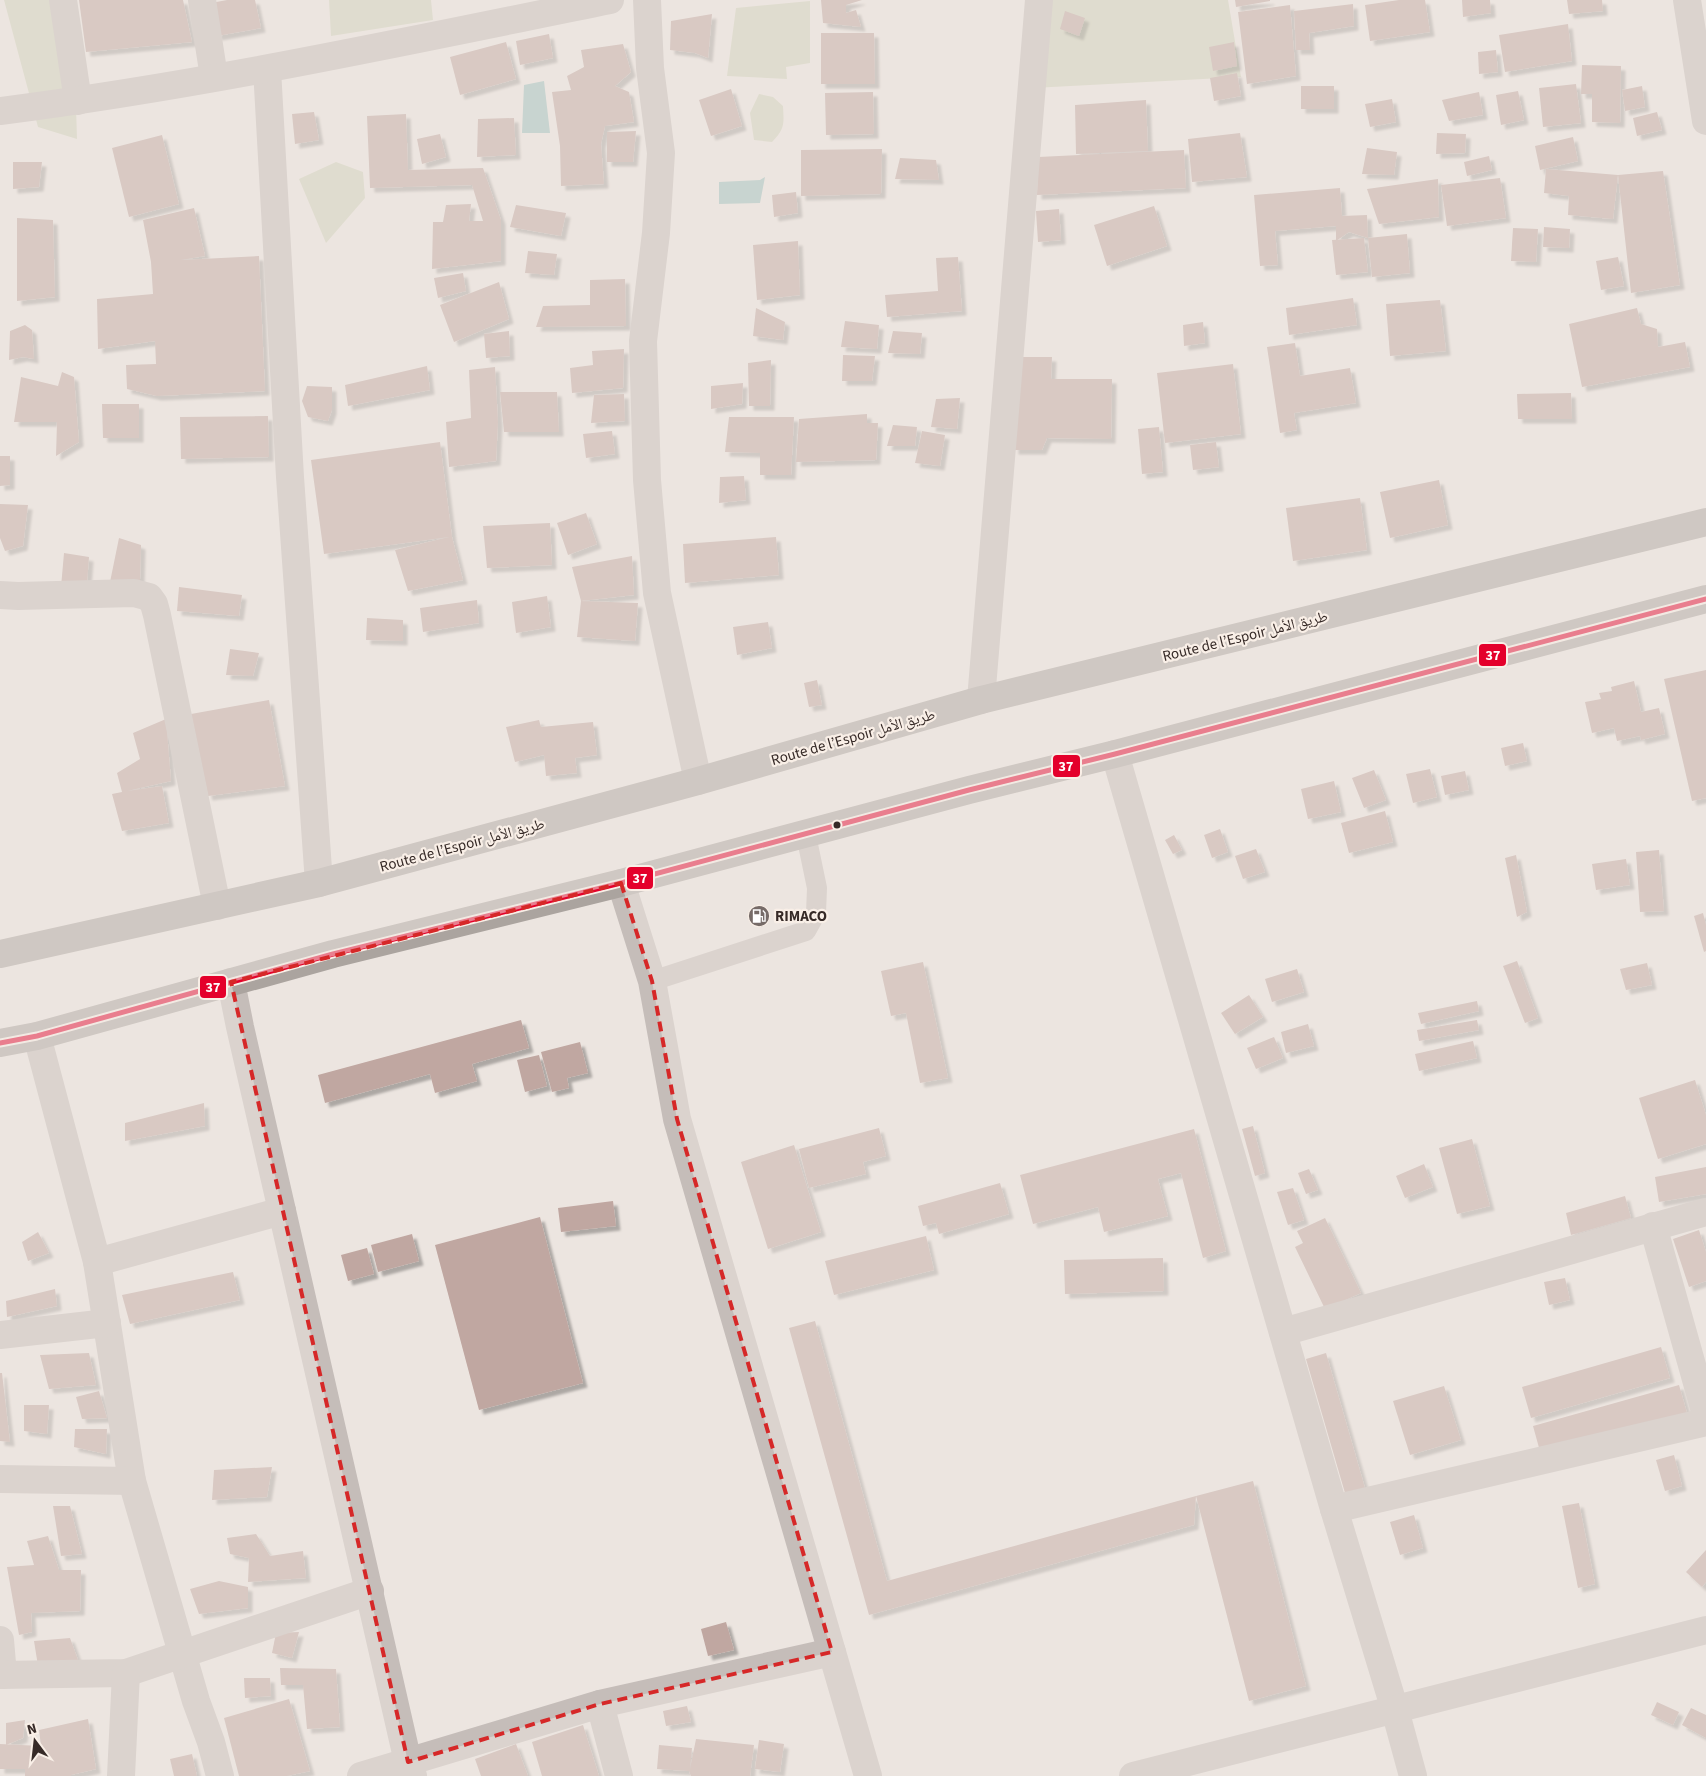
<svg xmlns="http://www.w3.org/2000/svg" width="1706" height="1776" viewBox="0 0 1706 1776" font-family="'Source Sans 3','Noto Naskh Arabic',sans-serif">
<defs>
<filter id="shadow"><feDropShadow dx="4.5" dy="4.5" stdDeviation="1" flood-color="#0004"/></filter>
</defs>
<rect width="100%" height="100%" fill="#ece5e0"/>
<g fill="#cfd1ba">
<polygon points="4,0 65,0 75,75 77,139 38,127"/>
<polygon points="329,0 431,0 433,20 331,36"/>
<polygon points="1039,0 1228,0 1241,77 1033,88"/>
<polygon points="810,1 810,63 786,67 787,79 727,76 736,8"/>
<path d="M759 94 773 97 783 106C784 124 785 129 772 142L754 140 750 113Z"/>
<polygon points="336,162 363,172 365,198 326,243 299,179"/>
</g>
<g fill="#9cbfbc">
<polygon points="544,81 550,133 522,133 524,85"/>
<polygon points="765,177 760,203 719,204 719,182 760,180"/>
</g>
<g fill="#c0a7a1" filter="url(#shadow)">
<polygon points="79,0 183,0 192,42 86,52"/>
<polygon points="227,0 255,0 261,28 217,36 211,3"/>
<polygon points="821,0 862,0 846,5 846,13 856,10 861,27 823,23"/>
<polygon points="1235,0 1270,0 1270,1 1236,7"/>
<polygon points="1399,0 1425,0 1430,32 1370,41 1365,5"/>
<polygon points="1462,0 1490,0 1491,13 1463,17"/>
<polygon points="1567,0 1602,0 1603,11 1569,14"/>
<polygon points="1353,4 1354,26 1309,33 1310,50 1296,50 1294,11"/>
<polygon points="1290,5 1296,76 1247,84 1238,12"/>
<polygon points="1065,11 1085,18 1079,36 1060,29"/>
<polygon points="712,14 708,58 695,53 670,50 671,21"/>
<polygon points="1568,24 1572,61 1505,72 1499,35"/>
<polygon points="821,33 874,33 875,84 821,84"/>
<polygon points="549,34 553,58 520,65 516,41"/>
<polygon points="506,42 516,79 460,95 450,57"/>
<polygon points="1234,42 1237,66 1213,71 1209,47"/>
<polygon points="623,44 631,72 615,86 629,92 634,122 605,126 601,144 604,184 561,186 560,146 552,92 571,90 567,76 584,67 581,50"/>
<polygon points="1496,50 1498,72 1479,74 1478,52"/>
<polygon points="1582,65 1621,66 1620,123 1592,122 1592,94 1581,94"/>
<polygon points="1237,73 1241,96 1214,101 1210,78"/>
<polygon points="1576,84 1581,123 1543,127 1539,88"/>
<rect x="1301" y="86" width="33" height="23"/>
<polygon points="1642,86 1645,107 1625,111 1622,90"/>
<polygon points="731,89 742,126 711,136 699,100"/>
<polygon points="1518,91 1524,120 1501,125 1496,95"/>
<polygon points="873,92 874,134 826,135 825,93"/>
<polygon points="1479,92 1483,115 1449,121 1442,100"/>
<polygon points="1392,99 1396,122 1370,127 1365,104"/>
<polygon points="1146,100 1148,151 1076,154 1075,105"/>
<polygon points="314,112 319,140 295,144 292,114"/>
<polygon points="1657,112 1662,130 1637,136 1633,118"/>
<polygon points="406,114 408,170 483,168 501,220 501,261 432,269 433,222 443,222 446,205 471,204 469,221 483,221 472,185 370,188 367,116"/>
<polygon points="514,118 516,155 477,157 478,119"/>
<polygon points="636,131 633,162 607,162 607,132"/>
<polygon points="1240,133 1247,177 1192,182 1188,139"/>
<polygon points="1437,133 1466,134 1465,153 1436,154"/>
<polygon points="440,134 446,157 422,164 417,139"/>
<polygon points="162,135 179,204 129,217 112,148"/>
<polygon points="1573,137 1578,161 1540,170 1535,146"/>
<polygon points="1367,148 1397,152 1394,175 1362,174"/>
<polygon points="882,149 881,194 801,196 801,150"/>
<polygon points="1184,150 1186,188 1037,195 1038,157"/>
<polygon points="1489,156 1492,170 1467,176 1464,162"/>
<polygon points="900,158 936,160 939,180 895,179"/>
<polygon points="13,162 42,162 39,187 13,189"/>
<polygon points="1546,169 1618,175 1663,171 1680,285 1631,293 1618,175 1613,219 1568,215 1569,196 1544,193"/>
<polygon points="1500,178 1506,218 1447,226 1441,185"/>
<polygon points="1438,179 1439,217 1379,224 1367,189"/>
<polygon points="1340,188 1342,216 1367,215 1368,238 1349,232 1336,241 1336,226 1275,231 1278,265 1260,266 1254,195"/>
<polygon points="796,192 798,213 774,217 772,195"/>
<polygon points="516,205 566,213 561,236 510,227"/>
<polygon points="1154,206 1167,246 1107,266 1094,225"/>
<polygon points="194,208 205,256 181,260 259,256 265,391 157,396 127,389 126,365 156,364 155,341 98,349 97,299 153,294 151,262 143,220"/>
<polygon points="1059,209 1061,240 1038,242 1036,211"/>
<polygon points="17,218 53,220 55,297 17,301"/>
<polygon points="1544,227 1570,229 1569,248 1543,247"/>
<polygon points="1513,228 1538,229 1536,262 1511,261"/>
<polygon points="1407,234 1410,273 1372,277 1368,238"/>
<polygon points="1364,238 1368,272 1336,275 1332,240"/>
<polygon points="798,241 800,295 757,300 753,245"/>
<polygon points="528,251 557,254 554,275 525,273"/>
<polygon points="958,257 962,311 887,317 885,295 938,291 936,258"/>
<polygon points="1618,257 1624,286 1601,290 1596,261"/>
<polygon points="463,273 466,291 438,298 434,278"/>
<polygon points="625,279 626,326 536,327 543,306 590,305 590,280"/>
<polygon points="499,282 509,319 454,342 440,305"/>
<polygon points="1353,298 1357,325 1289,335 1286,308"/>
<polygon points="1440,300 1446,351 1390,356 1386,304"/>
<polygon points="756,308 785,322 783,340 753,336"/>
<polygon points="1637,308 1641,324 1657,329 1658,347 1685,342 1690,367 1582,387 1569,324"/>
<polygon points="845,321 879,325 877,349 841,347"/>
<polygon points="1203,322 1205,343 1184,346 1183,325"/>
<polygon points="25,325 32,330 34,359 23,357 9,360 10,331"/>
<polygon points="509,331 510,356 486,358 484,334"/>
<polygon points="893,331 922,333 920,354 888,353"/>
<polygon points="1295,343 1300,376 1350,368 1356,403 1294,413 1297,430 1280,433 1267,347"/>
<polygon points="624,349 623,388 572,393 570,368 593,365 592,351"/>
<polygon points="843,355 875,356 872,381 842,381"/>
<polygon points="1015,357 1052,357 1051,379 1112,379 1111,439 1047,438 1042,450 1014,450"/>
<polygon points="771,360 770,406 749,406 748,363"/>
<polygon points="1233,364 1241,434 1165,443 1157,373"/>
<polygon points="427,366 430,390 348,406 345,385"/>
<polygon points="495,367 498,422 496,461 449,467 446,422 471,418 469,370"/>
<polygon points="62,372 74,377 79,442 56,456 57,422 14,422 21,377 58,386"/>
<polygon points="743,383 742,404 711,409 711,386"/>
<polygon points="307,386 332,387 332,410 328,421 308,417 302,401"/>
<polygon points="500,392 557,392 559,432 504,432"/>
<polygon points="1571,393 1572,419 1518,419 1517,394"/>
<polygon points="624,394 625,421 591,423 594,395"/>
<polygon points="960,398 957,429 931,427 936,399"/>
<polygon points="102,404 139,404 139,438 103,438"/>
<polygon points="867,414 867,423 878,423 876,460 796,462 799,419"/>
<polygon points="268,416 269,457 181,459 180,417"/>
<polygon points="729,417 794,417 791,475 760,475 760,453 725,452"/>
<polygon points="893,425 917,427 915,446 887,446"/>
<polygon points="1159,427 1163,472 1142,474 1138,429"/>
<polygon points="612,431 615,454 586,458 583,434"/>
<polygon points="922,431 945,435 940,466 915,463"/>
<polygon points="440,442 452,537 463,580 408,591 395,550 449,537 324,554 311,460"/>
<polygon points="1216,442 1219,467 1193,470 1190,445"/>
<polygon points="0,456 10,456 10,485 0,486"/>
<polygon points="744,476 746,500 719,503 720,477"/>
<polygon points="1439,480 1448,525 1390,538 1380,492"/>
<polygon points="1360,498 1367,550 1293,561 1286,508"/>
<polygon points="0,504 28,505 23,546 5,551 0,538"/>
<polygon points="586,513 597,544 568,555 557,523"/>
<polygon points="550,523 552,565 487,568 483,526"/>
<polygon points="776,537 779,575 685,583 683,544"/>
<polygon points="119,538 141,545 140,580 110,582"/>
<polygon points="64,553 89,557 87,583 61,587"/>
<polygon points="632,556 634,595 581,601 572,567"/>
<polygon points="179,587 242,595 239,616 177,611"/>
<polygon points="547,596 551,627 516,633 512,602"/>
<polygon points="477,600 479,623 423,632 420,608"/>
<polygon points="581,601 638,603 635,641 577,637"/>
<polygon points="367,618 403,620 403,641 366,640"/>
<polygon points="768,622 772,648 737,655 733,627"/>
<polygon points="230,649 259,653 253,676 226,675"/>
<polygon points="1706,670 1706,798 1692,801 1664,679"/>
<polygon points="817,680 822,705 809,707 804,683"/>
<polygon points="1634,681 1641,712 1659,708 1665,734 1641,740 1640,736 1617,741 1614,728 1592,733 1585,702 1601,699 1599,693 1612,691 1611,687"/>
<polygon points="269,700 285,786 208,796 191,714"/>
<polygon points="166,719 171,781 127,791 162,786 169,823 122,831 112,794 122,792 117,773 140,759 133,733"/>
<polygon points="539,720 541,727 593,722 597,755 575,758 577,773 546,776 544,755 515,762 506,727"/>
<polygon points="1523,743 1527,761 1505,766 1501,748"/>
<polygon points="1430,769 1437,797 1413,803 1406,774"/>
<polygon points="1374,770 1386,800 1364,808 1352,778"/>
<polygon points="1465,771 1469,790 1445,795 1441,776"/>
<polygon points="1334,781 1341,812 1308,819 1301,789"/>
<polygon points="1385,811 1393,842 1349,853 1341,823"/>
<polygon points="1220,829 1228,852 1212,858 1204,835"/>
<polygon points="1174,835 1182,850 1173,854 1165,840"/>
<polygon points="1256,849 1265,872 1243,879 1235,856"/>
<polygon points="1659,850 1664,911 1640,912 1636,852"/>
<polygon points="1516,855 1527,912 1517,917 1505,858"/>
<polygon points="1626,859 1630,885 1596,890 1592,864"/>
<polygon points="1703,913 1706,925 1706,951 1704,952 1694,916"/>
<polygon points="1517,961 1538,1018 1525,1023 1503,966"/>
<polygon points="923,962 948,1078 920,1083 906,1013 891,1016 881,971"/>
<polygon points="1647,963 1652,985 1626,990 1620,969"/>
<polygon points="1297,969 1304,992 1272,1002 1265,979"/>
<polygon points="1249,995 1263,1017 1235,1034 1221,1013"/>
<polygon points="1477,1001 1479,1011 1421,1024 1418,1013"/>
<polygon points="521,1020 529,1048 472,1064 477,1081 435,1093 430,1074 325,1103 318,1075"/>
<polygon points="1477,1020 1479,1030 1419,1041 1417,1030"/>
<polygon points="1308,1024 1314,1046 1286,1053 1281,1032"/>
<polygon points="1274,1037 1283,1058 1256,1069 1247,1048"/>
<polygon points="1473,1041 1477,1058 1419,1071 1415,1054"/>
<polygon points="580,1042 588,1073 567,1078 569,1088 552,1092 541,1052"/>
<polygon points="539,1055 547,1086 525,1092 517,1060"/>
<polygon points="1695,1080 1706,1115 1706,1144 1658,1159 1639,1098"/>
<polygon points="204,1103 205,1126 125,1141 125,1123"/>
<polygon points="1253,1126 1265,1173 1255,1176 1242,1129"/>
<polygon points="879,1128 886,1156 863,1162 866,1174 809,1188 799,1149"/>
<polygon points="1194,1129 1226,1251 1203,1258 1181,1173 1158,1179 1168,1216 1104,1232 1098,1207 1033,1224 1020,1175"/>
<polygon points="1472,1139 1490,1206 1457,1214 1439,1148"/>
<polygon points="794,1145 821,1232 768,1249 741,1162"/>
<polygon points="1424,1164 1433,1187 1405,1198 1396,1176"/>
<polygon points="1706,1167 1706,1194 1659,1202 1655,1177"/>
<polygon points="1309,1169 1318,1190 1306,1194 1298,1173"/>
<polygon points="1000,1183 1009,1214 939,1234 936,1223 923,1226 918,1206"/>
<polygon points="1293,1188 1304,1220 1288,1225 1277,1192"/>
<polygon points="1625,1196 1631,1218 1571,1235 1566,1213"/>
<polygon points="613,1201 616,1226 561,1232 558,1208"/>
<polygon points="540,1217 583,1383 479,1410 435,1245"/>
<polygon points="1325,1218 1361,1293 1325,1309 1295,1247 1303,1243 1297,1231"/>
<polygon points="1699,1230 1706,1252 1706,1281 1689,1287 1673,1239"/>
<polygon points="38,1232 49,1253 28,1261 22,1242"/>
<polygon points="412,1234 419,1261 378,1272 371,1245"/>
<polygon points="926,1236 934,1270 834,1295 825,1261"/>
<polygon points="367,1248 374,1274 348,1281 341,1255"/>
<polygon points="1163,1258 1164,1291 1065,1294 1064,1260"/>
<polygon points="233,1272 240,1300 130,1324 122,1295"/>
<polygon points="1565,1278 1570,1300 1549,1305 1544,1282"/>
<polygon points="55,1289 57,1306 7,1317 6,1301"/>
<polygon points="815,1321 887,1581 1196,1496 1253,1481 1306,1686 1249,1701 1196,1496 1194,1525 869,1615 789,1328"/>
<polygon points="1661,1347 1670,1378 1531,1418 1522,1387"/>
<polygon points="89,1353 96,1385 49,1389 40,1355"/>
<polygon points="1326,1353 1365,1488 1345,1493 1306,1359"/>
<polygon points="0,1373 2,1373 10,1442 0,1441"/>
<polygon points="1679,1385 1687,1413 1541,1455 1533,1426"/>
<polygon points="1444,1386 1461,1440 1410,1455 1393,1401"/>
<polygon points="99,1391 107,1418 82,1419 76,1397"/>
<polygon points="24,1405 49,1405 47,1434 24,1431"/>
<polygon points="75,1429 107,1429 106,1454 74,1447"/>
<polygon points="1674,1455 1682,1486 1665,1491 1656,1460"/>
<polygon points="272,1467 267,1497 212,1500 214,1470"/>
<polygon points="1579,1503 1595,1584 1578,1588 1562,1506"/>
<polygon points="53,1506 70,1506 82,1554 61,1556"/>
<polygon points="1414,1515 1423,1548 1400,1555 1390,1522"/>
<polygon points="256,1534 270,1556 303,1551 306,1578 248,1582 249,1558 230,1554 227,1538"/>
<polygon points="48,1536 59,1570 81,1570 80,1611 31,1613 32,1632 19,1635 7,1567 34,1565 27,1541"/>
<polygon points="1706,1550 1706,1582 1702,1587 1686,1572"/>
<polygon points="219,1581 248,1587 248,1608 199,1614 190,1589"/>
<polygon points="726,1622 734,1650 708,1656 701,1629"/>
<polygon points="299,1632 292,1658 272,1653 276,1633"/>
<polygon points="70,1638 78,1660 38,1666 34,1641"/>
<polygon points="280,1668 336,1669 340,1727 307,1729 303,1685 281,1685"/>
<polygon points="244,1678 270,1678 271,1696 245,1698"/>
<polygon points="289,1699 310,1771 287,1776 239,1776 224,1718"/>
<polygon points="1657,1702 1679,1712 1673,1725 1651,1715"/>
<polygon points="687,1706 691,1722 666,1726 663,1711"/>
<polygon points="1691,1708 1706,1715 1706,1738 1682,1725"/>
<polygon points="88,1719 96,1769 71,1775 71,1776 25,1776 25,1769 0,1769 0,1744 41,1746 39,1730"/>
<polygon points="25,1720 23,1738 6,1745 6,1723"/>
<polygon points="583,1725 599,1776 542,1776 532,1742"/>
<polygon points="696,1739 754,1745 750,1776 691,1776 689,1771 657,1769 659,1745 692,1748 690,1769"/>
<polygon points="759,1740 784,1744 780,1772 755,1769"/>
<polygon points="516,1744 528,1776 481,1776 475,1759"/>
<polygon points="192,1754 197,1776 174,1776 170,1759"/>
</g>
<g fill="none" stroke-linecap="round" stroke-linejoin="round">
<polyline stroke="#c5bdb9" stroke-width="20" points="652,981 806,931 816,913 817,888 806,835"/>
<g stroke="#c5bdb9" stroke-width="28">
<polyline points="63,0 78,101"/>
<polyline points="202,0 214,77"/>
<polyline points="647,0 650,68 661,153 656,233 643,341 647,480 657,593 698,781"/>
<polyline points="1687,0 1706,121"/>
<polyline points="267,69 290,477 319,883"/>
<path d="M0 111C205 85 407 41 610 0"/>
<polyline points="0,595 18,596 134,593 149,597 154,604 157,615 217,906"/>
<polyline points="981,700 1039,0"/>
<polyline points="1115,754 1334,1509 1395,1710 1413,1776"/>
<polyline points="621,883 652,981 677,1119 868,1776"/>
<polyline points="231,982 240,1027 408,1762 413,1776"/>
<polyline points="37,1036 97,1262 132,1481 196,1701 211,1742 220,1776"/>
<polyline points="1653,1226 1706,1415"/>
<polyline points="97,1262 282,1211"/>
<polyline points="1283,1332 1706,1212"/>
<polyline points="0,1335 107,1323"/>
<polyline points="0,1479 132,1481"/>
<polyline points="1334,1509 1706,1422"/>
<polyline points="0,1640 3,1675"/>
<polyline points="0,1675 126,1673 370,1591"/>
<polyline points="600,1704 619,1776"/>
<polyline points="121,1776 126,1673"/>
<polyline points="361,1776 600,1704 832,1652"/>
<polyline points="1133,1776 1706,1630"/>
</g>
<g stroke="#aba49f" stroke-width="28">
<polyline points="0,954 319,883 698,781 981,700 1706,522"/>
<polyline points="0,1043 37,1036 333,954 621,883 969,790 1115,754 1706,599"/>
</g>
<g stroke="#f9efe7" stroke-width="9">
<polyline id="bus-1" points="0,1043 37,1036 333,954 621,883 969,790 1115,754 1706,599"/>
</g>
<use href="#bus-1" stroke="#e4002b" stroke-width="5"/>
</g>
<path d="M0 0H1706V1776H0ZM621 883 652 981 677 1119 832 1652 600 1704 408 1762 231 982Z" fill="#ece5e0" fill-opacity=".55" fill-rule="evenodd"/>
<path fill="none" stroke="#d62828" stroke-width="4" stroke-dasharray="10 6" stroke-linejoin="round" d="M621 883 652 981 677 1119 832 1652 600 1704 408 1762 231 982Z"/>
<defs>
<g id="fuel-disc" transform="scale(1.125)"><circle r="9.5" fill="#766b68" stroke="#f9efe7"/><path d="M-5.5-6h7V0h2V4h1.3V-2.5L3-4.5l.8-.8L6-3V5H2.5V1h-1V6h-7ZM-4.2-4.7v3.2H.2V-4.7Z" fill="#fff"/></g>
</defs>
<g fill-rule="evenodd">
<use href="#fuel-disc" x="759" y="916"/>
</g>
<circle fill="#362a27" stroke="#f9efe7" stroke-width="2" cx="837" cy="825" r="4.5"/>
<g text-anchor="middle" stroke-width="4.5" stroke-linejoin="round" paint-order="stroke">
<g font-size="15" fill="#362a27" stroke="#f9efe7">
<text transform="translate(1245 636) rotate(-14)" y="5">Route de l’Espoir طريق الأمل</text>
<text transform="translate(853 737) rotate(-16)" y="5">Route de l’Espoir طريق الأمل</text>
<text transform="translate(462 845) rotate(-15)" y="5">Route de l’Espoir طريق الأمل</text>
</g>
<g font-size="15" font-weight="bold" fill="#362a27" stroke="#f9efe7" text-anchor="start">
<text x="775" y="921">RIMACO</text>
</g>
</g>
<g stroke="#f9efe7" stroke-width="2">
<rect x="1478" y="643" width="29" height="24" rx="5" fill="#e4002b"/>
<rect x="1052" y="754" width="29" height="24" rx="5" fill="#e4002b"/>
<rect x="626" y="866" width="28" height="24" rx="5" fill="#e4002b"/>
<rect x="199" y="975" width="28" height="24" rx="5" fill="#e4002b"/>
</g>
<g font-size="14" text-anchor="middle" font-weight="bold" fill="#fff">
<text x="1493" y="660">37</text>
<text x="1066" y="771">37</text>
<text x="640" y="883">37</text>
<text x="213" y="992">37</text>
</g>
<g transform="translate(35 1741) rotate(345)" stroke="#f9efe7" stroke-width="4" paint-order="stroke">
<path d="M0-4L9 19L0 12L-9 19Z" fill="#362a27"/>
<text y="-8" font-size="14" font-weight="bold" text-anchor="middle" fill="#362a27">N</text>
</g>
</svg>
